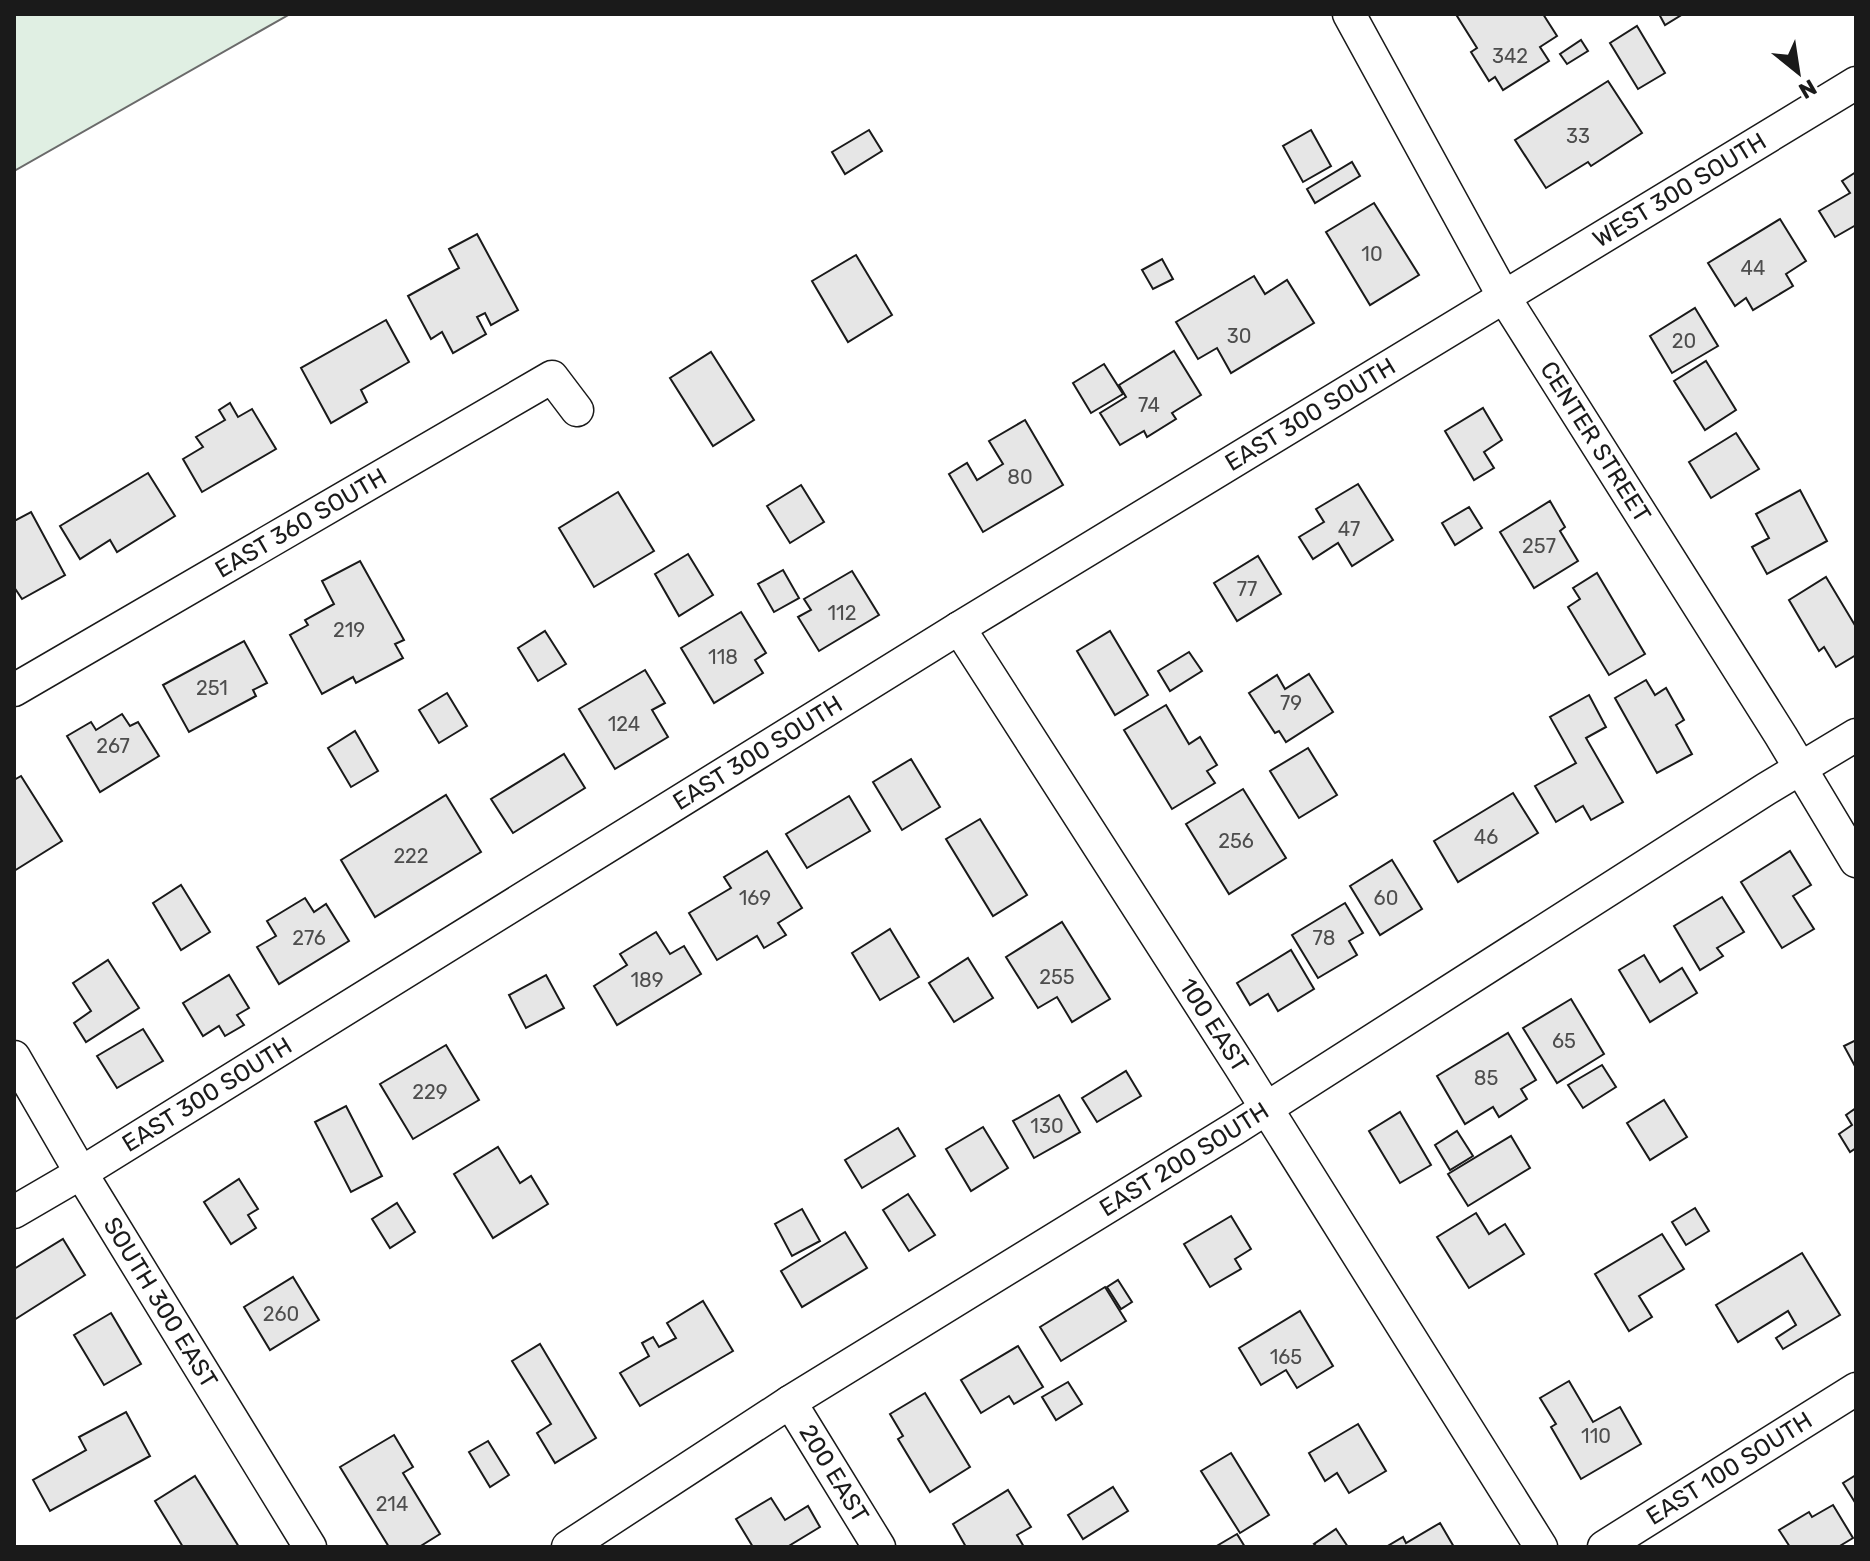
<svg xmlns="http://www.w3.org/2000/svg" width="1870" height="1561" viewBox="0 0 1870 1561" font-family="Rubik,sans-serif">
<rect width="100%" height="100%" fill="#fff"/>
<polygon fill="#e0efe3" stroke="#6a6a6a" stroke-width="2" points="14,14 290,14 14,171"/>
<g fill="#e6e6e6" stroke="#1a1a1a" stroke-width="2">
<polygon points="1460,14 1543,14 1557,36 1540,47 1549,61 1503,90 1495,77 1489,81 1471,52 1477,48 1457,16"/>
<polygon points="1659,14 1683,14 1665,25"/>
<polygon points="1637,26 1665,73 1638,89 1610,43"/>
<polygon points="1581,40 1588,51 1567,64 1560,54"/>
<polygon points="1608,81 1642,133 1591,166 1588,162 1546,188 1515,140"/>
<polygon points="869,130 882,151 845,174 832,152"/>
<polygon points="1311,130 1331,166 1303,182 1283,146"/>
<polygon points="1352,162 1360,176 1315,203 1307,189"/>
<polygon points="1856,172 1856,225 1835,237 1819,211 1850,193 1842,181"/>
<polygon points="1374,203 1419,275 1370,305 1326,232"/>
<polygon points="1780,219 1806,261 1786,274 1793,286 1753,310 1746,298 1735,306 1708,263"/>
<polygon points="477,234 518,310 491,325 485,313 477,317 486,334 453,353 442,332 431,339 408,296 459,268 449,249"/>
<polygon points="856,255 892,315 848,342 812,281"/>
<polygon points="1162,259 1173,279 1153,289 1142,270"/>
<polygon points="1254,276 1265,294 1287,280 1314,323 1231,373 1217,348 1198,359 1176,322"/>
<polygon points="1695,308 1718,346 1672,373 1650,336"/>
<polygon points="386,320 409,362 361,390 367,402 331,423 301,368"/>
<polygon points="1174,351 1201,395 1172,413 1176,419 1147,437 1144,431 1120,445 1100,413 1126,397 1119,385"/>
<polygon points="711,352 754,420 713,446 670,378"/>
<polygon points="1706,361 1736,410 1705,430 1674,381"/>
<polygon points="1104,364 1123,394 1091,413 1073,383"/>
<polygon points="230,403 238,417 252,409 276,449 202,492 183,459 203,447 196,437 225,420 219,410"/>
<polygon points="1483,408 1502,440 1484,452 1494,468 1474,480 1445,431"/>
<polygon points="1025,420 1063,485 983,532 949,474 967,463 977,480 1003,464 989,441"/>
<polygon points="1736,433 1759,469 1711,498 1689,462"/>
<polygon points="148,473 175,516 117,552 110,540 80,559 60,526"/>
<polygon points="1358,484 1393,540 1352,566 1338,543 1313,559 1299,537 1324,522 1316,509"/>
<polygon points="801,485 824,522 790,543 767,506"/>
<polygon points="1800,490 1827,541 1767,574 1752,547 1769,538 1756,514"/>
<polygon points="618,492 654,551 594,587 559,528"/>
<polygon points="1550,501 1565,527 1560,531 1578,561 1534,588 1500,532"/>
<polygon points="1469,507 1482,528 1455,545 1442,523"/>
<polygon points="31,512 65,575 22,599 14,587 14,521"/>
<polygon points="688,554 713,595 679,616 655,574"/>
<polygon points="1258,556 1281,594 1237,621 1214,583"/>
<polygon points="360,561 404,640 395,644 403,658 356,683 353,677 322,694 290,635 308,625 305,620 334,604 322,581"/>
<polygon points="783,570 799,598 774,612 758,584"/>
<polygon points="852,571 879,615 819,651 798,617 811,610 804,599"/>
<polygon points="1597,573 1645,654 1609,675 1568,607 1580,599 1573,588"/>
<polygon points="1826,577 1856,627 1856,655 1836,667 1824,647 1819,651 1789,600"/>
<polygon points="741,612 766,653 755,660 763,673 714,703 681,648"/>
<polygon points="545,631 566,664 538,681 518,648"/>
<polygon points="1110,631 1148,695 1115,715 1077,651"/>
<polygon points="244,641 267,683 253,690 256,696 189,732 163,685"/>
<polygon points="1189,652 1202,671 1170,691 1158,671"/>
<polygon points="645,670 665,703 652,710 668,737 615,769 579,709"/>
<polygon points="1309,674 1333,712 1286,742 1279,731 1275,733 1249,693 1277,675 1285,689"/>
<polygon points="1646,680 1655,695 1666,688 1684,720 1676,725 1692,754 1657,773 1615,698"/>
<polygon points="447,693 467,726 439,743 419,710"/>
<polygon points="1589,695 1606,727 1586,738 1623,802 1591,820 1583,806 1556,822 1535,786 1576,763 1550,717"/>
<polygon points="1166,705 1189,744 1200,737 1217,765 1207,771 1215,783 1172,809 1124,730"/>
<polygon points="122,714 130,726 138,722 159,756 100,792 67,736 91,722 96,730"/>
<polygon points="355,731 378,771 351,787 328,748"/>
<polygon points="1308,748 1337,795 1299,818 1270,771"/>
<polygon points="564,754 585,788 513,833 491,799"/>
<polygon points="911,759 940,807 902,830 873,782"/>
<polygon points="21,776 62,841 14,871 14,780"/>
<polygon points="1243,789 1286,858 1229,894 1186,824"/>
<polygon points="1513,793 1538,833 1458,882 1434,841"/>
<polygon points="446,795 481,852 375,917 341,860"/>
<polygon points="849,796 870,831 807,868 786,834"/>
<polygon points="980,819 1027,895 993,916 946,839"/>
<polygon points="767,851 802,908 778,923 786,935 764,948 757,936 717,960 689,913 731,888 724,877"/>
<polygon points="1790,851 1811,885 1793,896 1814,929 1782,948 1741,882"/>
<polygon points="1392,860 1422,909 1380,935 1350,886"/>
<polygon points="181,885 210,932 181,950 153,903"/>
<polygon points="1722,897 1744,932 1717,948 1723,956 1700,970 1674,926"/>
<polygon points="305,898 314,912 326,904 349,941 279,984 257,947 276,936 267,921"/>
<polygon points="1345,903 1363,933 1349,941 1357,955 1318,978 1292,935"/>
<polygon points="1062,922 1110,999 1072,1022 1057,997 1038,1008 1006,957"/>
<polygon points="890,929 919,977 880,1000 852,953"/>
<polygon points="656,932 670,954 684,946 701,974 617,1025 594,986 627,965 620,954"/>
<polygon points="1291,950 1314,989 1278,1011 1268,994 1250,1005 1237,983"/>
<polygon points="1644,955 1660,982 1682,968 1697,993 1650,1022 1619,970"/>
<polygon points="968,958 993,998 954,1022 929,983"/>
<polygon points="108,960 139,1008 86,1042 74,1023 91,1011 73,983"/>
<polygon points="229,975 249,1008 237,1015 244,1025 225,1036 219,1026 203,1036 183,1003"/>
<polygon points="546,975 564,1008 526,1028 509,995"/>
<polygon points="1571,999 1604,1054 1557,1083 1523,1028"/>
<polygon points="143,1029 163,1061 117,1088 97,1056"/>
<polygon points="1508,1033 1536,1080 1521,1089 1527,1099 1499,1117 1493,1107 1465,1124 1437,1076"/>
<polygon points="1856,1040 1856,1068 1844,1046"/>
<polygon points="446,1045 479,1100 413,1139 380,1084"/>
<polygon points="1602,1065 1616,1087 1583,1108 1568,1085"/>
<polygon points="1126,1071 1141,1096 1097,1122 1082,1098"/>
<polygon points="1059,1095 1080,1132 1034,1158 1013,1121"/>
<polygon points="1664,1100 1687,1137 1650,1160 1627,1123"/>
<polygon points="346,1106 382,1176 351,1192 315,1122"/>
<polygon points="1856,1108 1856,1148 1850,1152 1839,1134 1852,1125 1846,1115"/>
<polygon points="1400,1112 1431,1165 1400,1183 1369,1131"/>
<polygon points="983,1127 1008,1168 971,1191 946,1149"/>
<polygon points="898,1128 915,1156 862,1188 845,1160"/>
<polygon points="1457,1131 1473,1156 1450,1170 1435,1145"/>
<polygon points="1511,1136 1530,1168 1468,1206 1448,1174"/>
<polygon points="498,1147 520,1183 531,1176 548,1204 493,1238 454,1174"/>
<polygon points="239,1179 258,1209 248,1215 256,1228 231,1244 204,1202"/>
<polygon points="908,1194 935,1235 909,1251 883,1210"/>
<polygon points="397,1203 415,1232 390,1248 372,1219"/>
<polygon points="1695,1208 1709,1231 1686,1245 1672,1222"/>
<polygon points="802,1209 820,1241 792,1256 775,1224"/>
<polygon points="1476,1213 1489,1234 1505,1224 1524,1254 1469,1288 1437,1237"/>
<polygon points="1231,1216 1251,1249 1235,1259 1241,1269 1210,1287 1184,1244"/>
<polygon points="845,1232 867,1268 802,1307 781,1271"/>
<polygon points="1662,1234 1684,1269 1639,1296 1652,1317 1629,1331 1595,1274"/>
<polygon points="63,1239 85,1275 14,1320 14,1269"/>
<polygon points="1802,1253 1840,1315 1783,1349 1776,1338 1796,1325 1788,1311 1738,1342 1716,1305"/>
<polygon points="293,1277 319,1320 270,1350 244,1307"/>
<polygon points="1118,1280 1132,1302 1121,1309 1107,1287"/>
<polygon points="1105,1287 1126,1321 1061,1361 1040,1327"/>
<polygon points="703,1301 733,1351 640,1406 620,1373 649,1356 642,1343 653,1337 659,1347 676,1338 667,1323"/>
<polygon points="1300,1311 1333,1366 1297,1388 1286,1370 1261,1385 1239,1348"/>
<polygon points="111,1313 141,1364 104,1385 74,1335"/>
<polygon points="540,1344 596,1438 555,1463 537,1433 551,1424 512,1361"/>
<polygon points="1018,1346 1043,1387 1014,1404 1009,1396 981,1413 961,1380"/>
<polygon points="1569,1381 1593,1422 1620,1407 1641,1444 1581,1479 1551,1427 1556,1424 1540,1398"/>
<polygon points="1068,1382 1082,1404 1056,1420 1042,1397"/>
<polygon points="925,1393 970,1467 930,1492 898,1439 903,1436 890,1414"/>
<polygon points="126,1412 150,1456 50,1511 33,1480 86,1450 79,1437"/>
<polygon points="1358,1424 1386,1471 1349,1493 1337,1473 1325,1481 1309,1453"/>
<polygon points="394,1435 413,1467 403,1473 440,1534 419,1547 389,1547 340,1467"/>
<polygon points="488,1441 509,1475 490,1487 469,1452"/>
<polygon points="1231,1453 1269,1515 1240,1533 1201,1471"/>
<polygon points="1856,1475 1856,1504 1843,1483"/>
<polygon points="195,1476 239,1547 183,1547 155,1501"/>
<polygon points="1113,1487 1128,1511 1083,1539 1068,1515"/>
<polygon points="1008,1490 1031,1527 1017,1535 1024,1547 966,1547 953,1524"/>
<polygon points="771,1498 785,1520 808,1506 820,1527 787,1547 753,1547 736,1519"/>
<polygon points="1833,1505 1853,1538 1838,1547 1790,1547 1779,1530 1809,1512 1812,1517"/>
<polygon points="1440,1523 1454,1547 1386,1547 1403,1537 1406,1543"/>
<polygon points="1336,1529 1348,1547 1317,1547 1314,1544"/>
<polygon points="1237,1534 1245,1547 1215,1547"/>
</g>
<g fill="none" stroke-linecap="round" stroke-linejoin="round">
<g stroke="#1a1a1a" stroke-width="35">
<g id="minor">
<path id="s1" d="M1349 14 1504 297 1781 736 1856 861"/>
<path id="s2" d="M959 628 1240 1066 1541 1547"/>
<path id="s3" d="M14 690 552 377 577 410"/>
<path id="s4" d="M14 1057 81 1173 310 1547"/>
<path id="s5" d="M14 1212 81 1173 959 628 1856 83"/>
<path id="s6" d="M790 1402 879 1547"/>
<path id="s7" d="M568 1547 790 1402 1234 1129 1766 789 1856 735"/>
<path id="s8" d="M1604 1547 1856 1389"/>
</g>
</g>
<use href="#minor" stroke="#fff" stroke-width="32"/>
</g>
<g text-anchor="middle" stroke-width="6" stroke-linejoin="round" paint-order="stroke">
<g font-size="20" fill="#4d4d4d">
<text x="1510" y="63">342</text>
<text x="1578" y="143">33</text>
<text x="1372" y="261">10</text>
<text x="1753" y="275">44</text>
<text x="1239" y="343">30</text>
<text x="1684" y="348">20</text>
<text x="1149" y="412">74</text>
<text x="1020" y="484">80</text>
<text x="1349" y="536">47</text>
<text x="1539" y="553">257</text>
<text x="1247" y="596">77</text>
<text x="842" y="620">112</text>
<text x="349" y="637">219</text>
<text x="723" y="664">118</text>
<text x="212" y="695">251</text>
<text x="1291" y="710">79</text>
<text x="624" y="731">124</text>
<text x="113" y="753">267</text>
<text x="1486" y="844">46</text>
<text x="1236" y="848">256</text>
<text x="411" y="863">222</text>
<text x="755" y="905">169</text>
<text x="1386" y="905">60</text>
<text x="309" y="945">276</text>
<text x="1324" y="945">78</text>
<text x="1057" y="984">255</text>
<text x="647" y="987">189</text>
<text x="1564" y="1048">65</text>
<text x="1486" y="1085">85</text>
<text x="430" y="1099">229</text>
<text x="1047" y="1133">130</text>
<text x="281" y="1321">260</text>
<text x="1286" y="1364">165</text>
<text x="1596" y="1443">110</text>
<text x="392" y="1511">214</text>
</g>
<g font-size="24" fill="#1a1a1a" stroke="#fff">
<text dy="8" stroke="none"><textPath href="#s5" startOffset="1954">WEST 300 SOUTH</textPath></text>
<text dy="8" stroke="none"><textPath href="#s5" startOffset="1522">EAST 300 SOUTH</textPath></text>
<text dy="8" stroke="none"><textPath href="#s1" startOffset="494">CENTER STREET</textPath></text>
<text dy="8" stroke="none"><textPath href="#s3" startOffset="332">EAST 360 SOUTH</textPath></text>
<text dy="8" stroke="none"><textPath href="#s5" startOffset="874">EAST 300 SOUTH</textPath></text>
<text dy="8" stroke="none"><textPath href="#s2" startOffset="472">100 EAST</textPath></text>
<text dy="8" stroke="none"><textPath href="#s5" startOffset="226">EAST 300 SOUTH</textPath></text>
<text dy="8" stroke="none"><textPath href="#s7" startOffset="728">EAST 200 SOUTH</textPath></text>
<text dy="8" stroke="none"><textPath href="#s4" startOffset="286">SOUTH 300 EAST</textPath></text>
<text dy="8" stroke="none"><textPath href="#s8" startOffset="148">EAST 100 SOUTH</textPath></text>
<text dy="8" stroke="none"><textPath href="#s6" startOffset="84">200 EAST</textPath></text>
</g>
</g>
<rect width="1870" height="1561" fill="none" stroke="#1a1a1a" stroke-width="32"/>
<g transform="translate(1798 72) rotate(150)" stroke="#ffffff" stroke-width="6" paint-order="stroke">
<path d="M0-6L14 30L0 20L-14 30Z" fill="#1a1a1a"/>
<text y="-12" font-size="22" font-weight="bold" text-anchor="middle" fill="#1a1a1a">N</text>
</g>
</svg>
